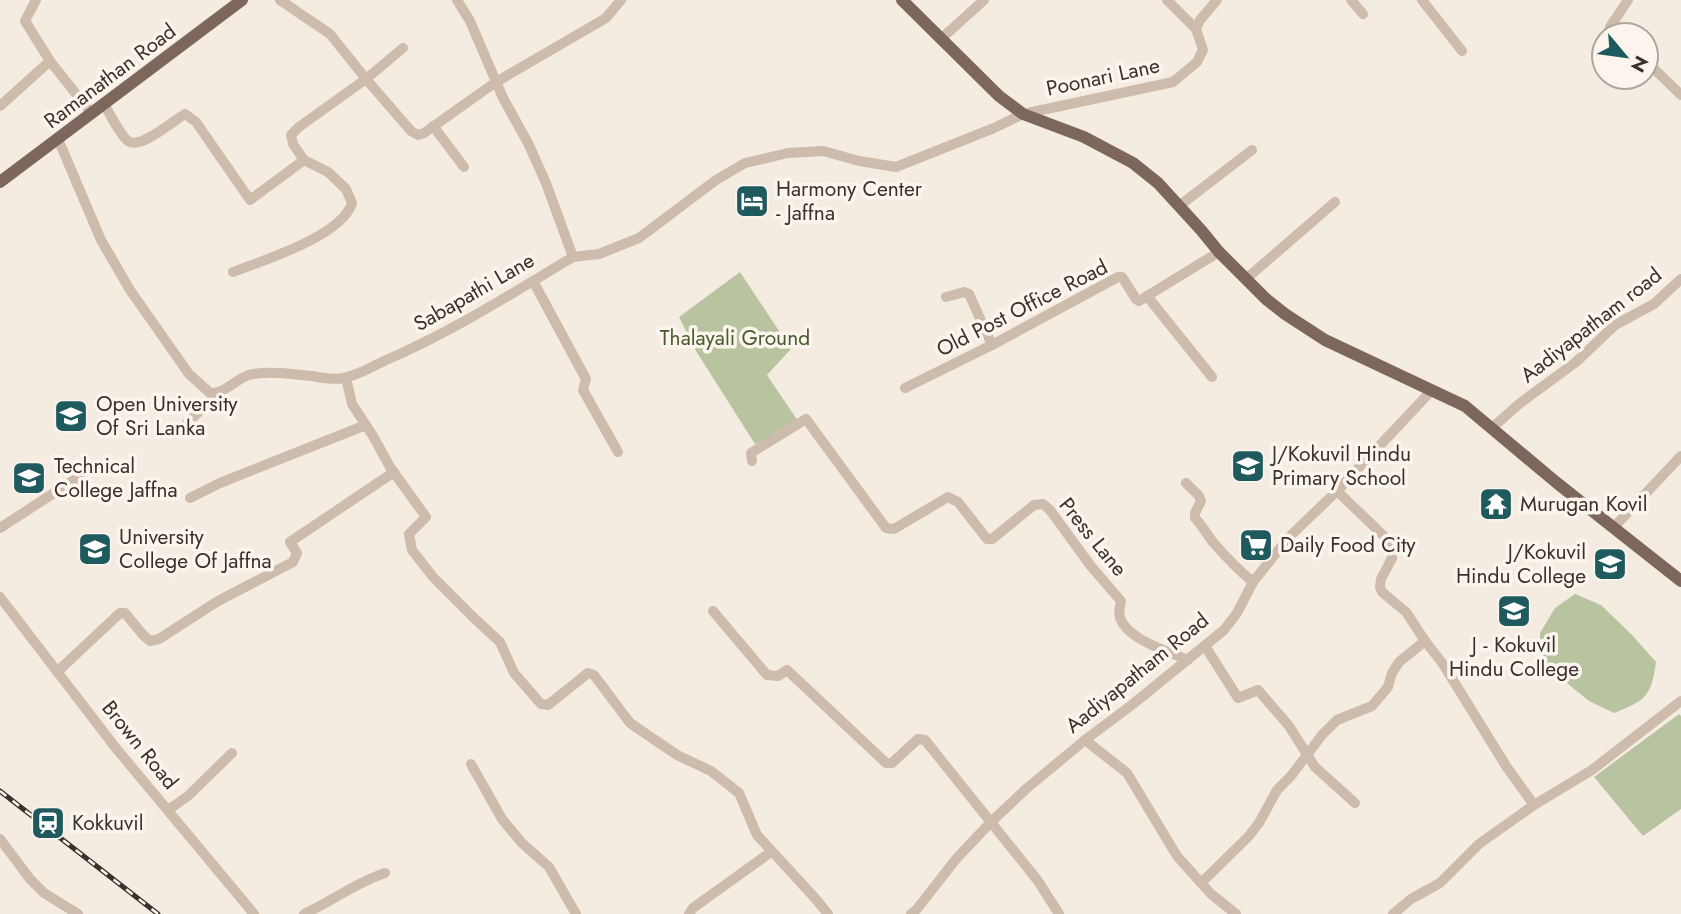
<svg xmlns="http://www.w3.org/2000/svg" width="1681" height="914" viewBox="0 0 1681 914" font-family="Jost,sans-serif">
<rect width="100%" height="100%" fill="#f4ebe1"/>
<g fill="#b8c4a0">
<polygon points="740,272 791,349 767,375 800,424 755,444 696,351 679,317"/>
<path d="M1575 594 1601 605 1632 635 1656 662C1651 697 1646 700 1614 713L1589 701 1562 679 1541 657 1540 633 1555 608Z"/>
<polygon points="1679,714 1681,716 1681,809 1643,836 1594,777"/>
</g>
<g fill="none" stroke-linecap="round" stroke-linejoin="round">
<g stroke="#cdbbac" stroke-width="10">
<polyline points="36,0 25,21 50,61 92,114"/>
<polyline points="280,0 330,34 366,79 411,131 418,135 424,133 496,82 606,18 621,0"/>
<polyline points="457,0 470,21 503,98 528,143 546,183 573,257"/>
<polyline points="1167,0 1196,29"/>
<polyline points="1351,0 1363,14"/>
<polyline points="1422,0 1462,51"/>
<polyline points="1619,35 1610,27 1628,0"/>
<polyline points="942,38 984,0"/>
<polyline points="1646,61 1681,95"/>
<path d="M104 104C110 114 120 135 128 141 140 150 173 121 185 114L196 122 250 200 304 160"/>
<polyline points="0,106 50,61"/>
<polyline points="433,126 464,167"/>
<path d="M58 139 101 240 130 290 189 374 210 393C227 394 237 376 253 374 273 371 293 374 312 376 323 378 334 380 344 378 358 375 372 367 384 361 450 333 511 294 573 257L599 254 639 238 716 180 745 163 788 153 823 151 859 161 896 167 994 128 1023 114 1173 82 1197 62 1203 50 1196 29 1200 20 1217 0"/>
<polyline points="1179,206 1252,150"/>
<path d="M233 272C264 260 342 236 352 203L346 189 328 172 304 160 293 144 291 135 299 127 366 79 403 48"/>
<polyline points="1246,279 1335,202"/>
<polyline points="533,281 586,379 583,390 618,452"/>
<polyline points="1147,296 1212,377"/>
<polyline points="946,297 964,292 969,294 992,345"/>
<polyline points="346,378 352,404 373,436 390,467 426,517 409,534 412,550 433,577 473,617 500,642 514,673 541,704 548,705 588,673 594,675 630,723 677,755 711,771 739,793 757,835 814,897 828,914"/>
<polyline points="905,388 992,345 1118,277 1122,277 1136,299 1139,301 1219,252"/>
<polyline points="1492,428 1519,404 1576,362 1615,325 1654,304 1681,279"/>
<polyline points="176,434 206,405 216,393"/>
<path d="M752 461 751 453 806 419 886 528 894 529 948 497 958 502 987 539H992L1034 505 1043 504 1050 510 1090 565 1121 601C1120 607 1118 613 1120 618 1128 640 1168 651 1188 660"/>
<path d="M1186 483 1199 496 1201 501 1195 513V518C1202 525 1206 533 1212 541 1225 556 1238 570 1253 582"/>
<polyline points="1337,491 1387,539 1392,552 1392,558 1381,579 1380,587 1382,592 1406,612 1425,641 1443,664 1506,766 1534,805"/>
<polyline points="190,498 220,483 366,425"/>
<polyline points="0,528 80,476"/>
<polyline points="1613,528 1681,456"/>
<polyline points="0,597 115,747 254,914"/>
<polyline points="713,611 767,675 778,676 787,670 886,763 892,763 918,739 925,740 1038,881 1059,914"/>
<polyline points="1205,646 1238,698 1258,690 1289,726 1315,767 1355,803"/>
<polyline points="57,672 120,613 125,613 144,636 150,641 159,639 218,601 293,562 297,553 290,542 394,472"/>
<polyline points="1085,740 1127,773 1177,856 1211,894 1236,914"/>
<polyline points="471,764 502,819 522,843 549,867 576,914"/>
<polyline points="168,810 188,796 232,753"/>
<polyline points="0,839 30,879 44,893 78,914"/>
<polyline points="1201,883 1248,837 1259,823 1277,790 1291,776 1322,735 1337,720 1372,706 1388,687 1392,673 1399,662 1425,641"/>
<path d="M304 914C330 902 359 881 385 873"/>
<polyline points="689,914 693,908 771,852"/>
<polyline points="911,914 917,909 956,859 991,822 1026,789 1085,740 1133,704 1224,630 1237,613 1253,582 1288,538 1337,491 1432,390"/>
<polyline points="1393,914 1411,899 1440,883 1479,844 1534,805 1592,770 1681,701"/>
</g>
<g stroke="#7d675c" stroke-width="12">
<polyline points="902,0 999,96 1023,114 1084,137 1133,163 1158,183 1201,230 1219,252 1266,299 1285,314 1325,340 1465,406 1557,483 1681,581"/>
<polyline points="0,182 242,0"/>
</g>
<g stroke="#3b302b" stroke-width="5">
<polyline id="rail" points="0,791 158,914"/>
</g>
<use href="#rail" stroke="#fbf5ee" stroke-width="2.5" stroke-dasharray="8" stroke-linecap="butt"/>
</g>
<defs>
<g id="hotel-square" transform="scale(1.75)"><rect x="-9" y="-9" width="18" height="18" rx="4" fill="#1f5a5e" stroke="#fbf5ee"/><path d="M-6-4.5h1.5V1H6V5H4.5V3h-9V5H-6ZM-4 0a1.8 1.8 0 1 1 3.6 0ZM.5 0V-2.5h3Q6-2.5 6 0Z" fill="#fff"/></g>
<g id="university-square" transform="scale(1.75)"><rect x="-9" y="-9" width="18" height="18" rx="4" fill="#1f5a5e" stroke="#fbf5ee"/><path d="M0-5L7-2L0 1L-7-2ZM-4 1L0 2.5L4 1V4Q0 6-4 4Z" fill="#fff"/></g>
<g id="school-square" transform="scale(1.75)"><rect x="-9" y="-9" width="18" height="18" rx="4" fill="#1f5a5e" stroke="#fbf5ee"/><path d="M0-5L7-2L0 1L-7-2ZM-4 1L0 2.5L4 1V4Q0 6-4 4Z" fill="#fff"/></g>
<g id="temple-square" transform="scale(1.75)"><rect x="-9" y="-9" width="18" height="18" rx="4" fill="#1f5a5e" stroke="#fbf5ee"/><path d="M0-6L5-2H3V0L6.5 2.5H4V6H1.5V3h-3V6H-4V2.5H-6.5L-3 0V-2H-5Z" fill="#fff"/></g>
<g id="supermarket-square" transform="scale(1.75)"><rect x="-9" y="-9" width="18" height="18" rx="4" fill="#1f5a5e" stroke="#fbf5ee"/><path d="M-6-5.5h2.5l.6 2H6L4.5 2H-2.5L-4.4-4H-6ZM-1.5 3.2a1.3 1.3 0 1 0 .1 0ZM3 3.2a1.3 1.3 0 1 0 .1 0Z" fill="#fff"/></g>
<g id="station-square" transform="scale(1.75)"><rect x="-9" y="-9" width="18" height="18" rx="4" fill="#1f5a5e" stroke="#fbf5ee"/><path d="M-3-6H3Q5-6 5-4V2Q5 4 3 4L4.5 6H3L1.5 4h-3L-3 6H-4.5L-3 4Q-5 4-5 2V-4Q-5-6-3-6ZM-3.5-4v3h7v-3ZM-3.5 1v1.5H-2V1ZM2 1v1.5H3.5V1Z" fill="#fff"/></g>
</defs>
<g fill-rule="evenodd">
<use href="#hotel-square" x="752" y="201"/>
<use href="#university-square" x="71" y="416"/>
<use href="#school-square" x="1248" y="466"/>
<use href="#university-square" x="29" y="478"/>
<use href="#temple-square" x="1496" y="504"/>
<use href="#supermarket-square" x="1256" y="545"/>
<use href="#university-square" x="95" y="549"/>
<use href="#school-square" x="1610" y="564"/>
<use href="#school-square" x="1514" y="611"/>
<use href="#station-square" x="48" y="823"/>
</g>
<g text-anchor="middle" stroke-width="7" stroke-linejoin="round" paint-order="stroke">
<g font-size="21" fill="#3b302b" stroke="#fbf5ee">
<text transform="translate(110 76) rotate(-37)" y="7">Ramanathan Road</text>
<text transform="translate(1103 77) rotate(-12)" y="7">Poonari Lane</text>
<text transform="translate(474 292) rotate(-30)" y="7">Sabapathi Lane</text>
<text transform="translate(1022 308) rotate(-27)" y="7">Old Post Office Road</text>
<text transform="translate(1591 325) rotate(-38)" y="7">Aadiyapatham road</text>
<text transform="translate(1093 537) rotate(51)" y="7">Press Lane</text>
<text transform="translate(1137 673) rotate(-39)" y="7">Aadiyapatham Road</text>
<text transform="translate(140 745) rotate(51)" y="7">Brown Road</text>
</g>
<g font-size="21" fill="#3b302b" stroke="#fbf5ee" text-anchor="start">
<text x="776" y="196">Harmony Center<tspan x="776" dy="24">- Jaffna</tspan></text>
<text x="96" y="411">Open University<tspan x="96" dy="24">Of Sri Lanka</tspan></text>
<text x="1272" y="461">J/Kokuvil Hindu<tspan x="1272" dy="24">Primary School</tspan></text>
<text x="54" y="473">Technical<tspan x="54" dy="24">College Jaffna</tspan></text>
<text x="1520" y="511">Murugan Kovil</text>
<text x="119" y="544">University<tspan x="119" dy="24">College Of Jaffna</tspan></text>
<text x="1280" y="552">Daily Food City</text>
<text x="1586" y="559" text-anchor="end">J/Kokuvil<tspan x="1586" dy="24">Hindu College</tspan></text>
<text x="1514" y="652" text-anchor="middle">J - Kokuvil<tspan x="1514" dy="24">Hindu College</tspan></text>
<text x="72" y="830">Kokkuvil</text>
</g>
<g font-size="21" fill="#4a5a2e" stroke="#fbf5ee">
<text x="735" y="345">Thalayali Ground</text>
</g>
</g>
<g transform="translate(1625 56) rotate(119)"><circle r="33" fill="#fbf5ee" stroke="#aea6a0" stroke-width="2"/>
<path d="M0-5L12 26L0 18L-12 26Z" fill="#1f5a5e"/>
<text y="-10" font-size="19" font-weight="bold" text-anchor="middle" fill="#3b302b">N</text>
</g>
</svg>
